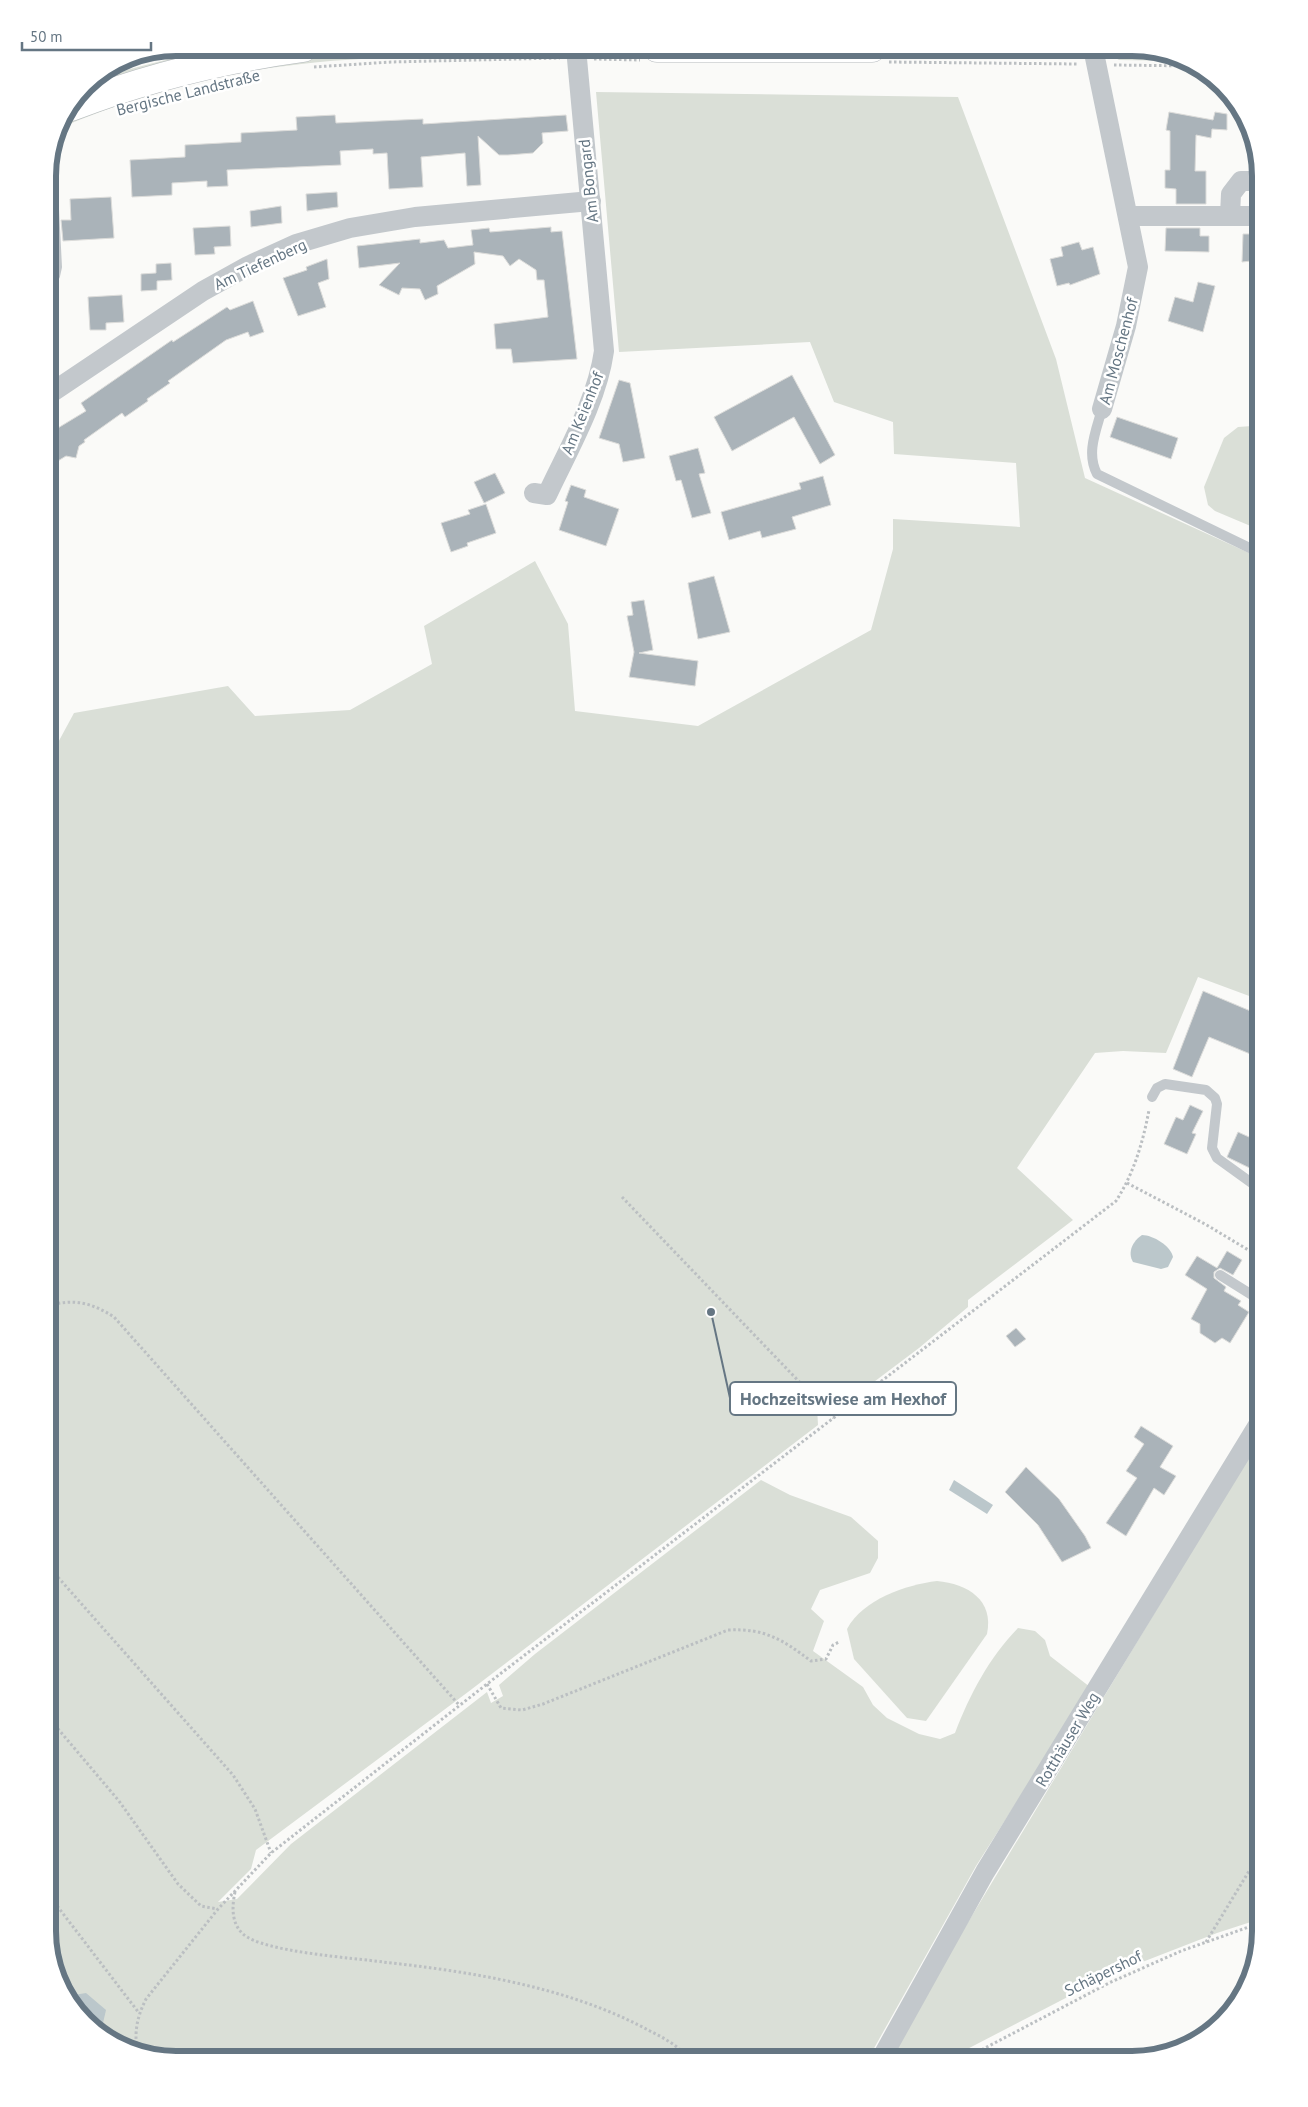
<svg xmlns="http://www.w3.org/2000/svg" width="1308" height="2107" viewBox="0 0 1308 2107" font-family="'PT Sans',sans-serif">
<rect width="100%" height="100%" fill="#fafaf8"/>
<g fill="#dadfd7">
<polygon points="213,48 240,48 80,92 87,84 130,69"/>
<path d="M470 51H538L555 55C454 56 351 54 252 71 185 82 119 103 57 129L61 122 85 111 264 64 328 57Z"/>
<polygon points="921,53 1080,56 1071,59 945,57 718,58 775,54"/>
<polygon points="1111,55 1165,56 1180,61 1119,60"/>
<path d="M596 92 958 97 1056 359 1085 478 1260 558C1260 568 1256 572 1254 581 1251 592 1253 602 1255 613L1260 616V655L1249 680 1260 687V1000L1198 977 1166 1053 1123 1051 1095 1053 1017 1168 1073 1220 968 1300V1307L919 1348 834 1412 829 1399 817 1407 818 1425 468 1692 256 1850 251 1869 218 1902 237 1899 291 1844 487 1692 491 1703 503 1696 499 1685 535 1654 761 1480 790 1495 851 1517 878 1541V1558L870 1573 820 1590 811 1609 824 1621 813 1651 863 1687 873 1705 887 1718 919 1734 940 1739 955 1733C970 1694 989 1658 1018 1628L1035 1631 1045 1640 1050 1656 1090 1687 976 1866 868 2059H168L105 2038 61 1988 48 1931V761L74 713 228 686 255 716 350 710 432 664 424 626 535 561 568 624 575 711 698 726 871 630 893 549V519L1020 527 1016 463 894 454 893 422 834 402 810 342 619 352Z"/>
<polygon points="1252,426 1260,429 1260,530 1215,511 1208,505 1204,487 1224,438 1238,427"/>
<polygon points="1260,1438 1260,1919 1217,1933 1114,1973 948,2059 889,2059 932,1982"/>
<path d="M937 1581C968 1584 994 1600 987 1634L926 1721 907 1718 854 1659 847 1629C863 1599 906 1585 937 1581Z"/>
</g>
<g fill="#bbc7cb">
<path d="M1142 1235C1153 1235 1171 1246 1173 1257L1168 1267 1161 1269 1133 1262C1127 1252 1133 1241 1142 1235Z"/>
<polygon points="954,1480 993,1505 987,1514 949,1490"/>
<polygon points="86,1993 106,2010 103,2023 88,2019 68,1996"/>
</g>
<g fill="#aab3b9" stroke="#dcdcda">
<polygon points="1169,112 1213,120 1215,112 1227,114 1227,130 1212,129 1211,138 1196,135 1195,171 1206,171 1206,204 1176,204 1176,189 1165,188 1165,170 1170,170 1170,131 1166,130"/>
<polygon points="335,115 336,123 423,119 423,124 566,115 568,131 542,133 543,143 533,153 508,155 499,155 478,136 481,185 467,186 465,153 421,157 423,187 389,189 387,153 373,154 373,149 340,151 341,165 227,170 228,186 207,187 207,181 172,183 172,195 132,197 130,160 185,157 185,145 241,142 241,133 297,130 296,117"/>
<polygon points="337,192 338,207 307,211 306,194"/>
<polygon points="111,197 114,238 63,241 61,220 71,220 70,199"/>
<polygon points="281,206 282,223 251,227 250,211"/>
<polygon points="230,226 231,246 214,247 215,254 195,255 193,228"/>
<polygon points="551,227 551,232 562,231 577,359 513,363 511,349 496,349 494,324 548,317 544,280 537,280 536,270 519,259 510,266 503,256 474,252 475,264 437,286 438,294 425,300 420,289 402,288 399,295 379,285 400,263 359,268 357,246 420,239 420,243 444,240 448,248 473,245 471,230 489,228 490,232"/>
<polygon points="1166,228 1200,228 1200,236 1209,236 1209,252 1165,251"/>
<polygon points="1243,234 1260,234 1260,260 1242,262"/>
<polygon points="1079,242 1082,250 1093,247 1100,274 1070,285 1069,283 1057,286 1050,259 1063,256 1061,247"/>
<polygon points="327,259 329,279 318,283 326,307 298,316 283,278 307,270 306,267"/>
<polygon points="171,263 172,280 157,281 157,290 141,291 141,274 156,273 156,264"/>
<polygon points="1198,282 1215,286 1203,332 1168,321 1175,297 1193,302"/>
<polygon points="122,295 124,322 106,323 106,330 90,330 88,297"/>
<polygon points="253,301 264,332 250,337 248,332 226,340 168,381 170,383 147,399 148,401 125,417 122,413 84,440 85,442 79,446 76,458 66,456 48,467 48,434 86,411 81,403 172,340 173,342 227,307 230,310"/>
<polygon points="792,375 835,455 820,464 794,417 732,451 714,417"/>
<polygon points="619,380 630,383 645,458 623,462 619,444 599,438"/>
<polygon points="1117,417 1178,438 1171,459 1110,437"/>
<polygon points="698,448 705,473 699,474 711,513 692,518 681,480 676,481 669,456"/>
<polygon points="495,473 505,493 484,503 474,482"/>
<polygon points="823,476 831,505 792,517 796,529 762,538 760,531 729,540 721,512 801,489 799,483"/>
<polygon points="571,485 586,490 584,497 619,509 606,546 559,530 568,502 565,501"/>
<polygon points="486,504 496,533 467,543 468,546 451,552 441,523 470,514 468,510"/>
<polygon points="714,576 730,632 698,639 688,583"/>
<polygon points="644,600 653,650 639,653 698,661 695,686 629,677 634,652 627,616 633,615 631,602"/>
<polygon points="1203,991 1260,1015 1260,1058 1209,1037 1192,1077 1173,1069"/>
<polygon points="1190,1105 1203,1111 1192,1133 1196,1134 1187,1154 1164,1144 1176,1117 1183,1120"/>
<polygon points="1238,1132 1260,1142 1260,1173 1227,1157"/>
<polygon points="1227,1251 1242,1260 1233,1275 1220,1268 1214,1272 1214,1278 1226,1287 1224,1291 1241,1301 1238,1305 1249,1312 1230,1343 1222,1338 1215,1343 1200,1333 1200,1324 1191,1319 1207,1289 1185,1275 1197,1256 1217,1268"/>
<polygon points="1016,1328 1026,1339 1015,1347 1006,1336"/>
<polygon points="1141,1426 1173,1446 1160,1467 1176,1476 1164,1495 1154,1488 1126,1536 1106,1523 1137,1478 1126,1471 1144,1444 1134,1437"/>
<polygon points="1026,1467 1059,1499 1085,1536 1091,1548 1062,1562 1038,1525 1005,1492"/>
</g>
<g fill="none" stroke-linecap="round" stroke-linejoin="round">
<g stroke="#b5babe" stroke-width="29">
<g id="primary">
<polyline points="657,48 872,48"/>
<path d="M71 107C146 78 223 59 303 48"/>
</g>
</g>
<g stroke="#bbbfc2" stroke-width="3" stroke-dasharray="2.5 2.5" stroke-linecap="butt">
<polyline points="594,59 640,60"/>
<polyline points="889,62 1078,64"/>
<polyline points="1114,65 1194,66"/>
<polyline points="314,67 391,62 560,58"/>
<polyline points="56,133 67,128"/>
<polyline points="1127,1183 1205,1224 1260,1257"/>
<polyline points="622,1197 834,1418"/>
<path d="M48 1306C74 1298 92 1303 114 1317L460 1706"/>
<polyline points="48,1566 233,1775 255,1809 271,1853"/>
<path d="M487 1684 501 1708 522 1710 543 1704 728 1630C765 1628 783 1640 811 1661L826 1659 833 1645 839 1642"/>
<polyline points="48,1717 119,1801 178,1884 201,1906 217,1909"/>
<path d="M235 1892C232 1906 231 1923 243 1934 262 1952 355 1958 383 1962 473 1972 569 1987 650 2031 664 2038 679 2046 689 2059"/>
<polyline points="48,1894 139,2013"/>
<polyline points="1206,1942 1260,1853"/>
<path d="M137 2049C134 2030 138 2015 146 1999L218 1909 271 1853 487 1684 1116 1201C1134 1173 1143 1142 1149 1110"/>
<polyline points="964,2059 1109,1983 1181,1951 1260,1923"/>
</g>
<g stroke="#c3c8cc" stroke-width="10">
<polyline points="48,283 55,276 57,267 54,209"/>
<path d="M1102 409C1096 431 1086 453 1097 474L1260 553"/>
<polyline points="1152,1097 1157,1088 1165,1084 1206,1090 1215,1098 1217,1104 1212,1148 1217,1158 1260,1189"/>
<polyline points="1220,1275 1260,1300"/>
</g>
<g stroke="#c3c8cc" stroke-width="20">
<polyline points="1093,48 1138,267 1126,326 1102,409"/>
<polyline points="1230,215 1231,194 1241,181 1260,181"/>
<polyline points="1128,216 1260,216"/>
<polyline points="48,395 203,291 248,266 296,244 350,228 415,217 591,201"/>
<path d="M534 493 547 495C568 450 597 401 604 351L576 48"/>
<polyline points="881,2059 985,1872 1260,1422"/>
</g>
<use href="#primary" stroke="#fff" stroke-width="28"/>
</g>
<g text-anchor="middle" stroke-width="5" stroke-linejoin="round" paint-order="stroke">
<g font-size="16" fill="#657683" stroke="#fff">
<text transform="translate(188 92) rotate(-14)" y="6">Bergische Landstraße</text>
<text transform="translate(588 181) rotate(-96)" y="6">Am Bongard</text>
<text transform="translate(260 264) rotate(-25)" y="6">Am Tiefenberg</text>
<text transform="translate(1118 351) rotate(-75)" y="6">Am Moschenhof</text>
<text transform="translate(582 413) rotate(-68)" y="6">Am Keienhof</text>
<text transform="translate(1067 1739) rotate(-59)" y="6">Rotthäuser Weg</text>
<text transform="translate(1103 1973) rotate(-26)" y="6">Schäpershof</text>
</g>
</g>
<path d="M0 0H1308V2107H0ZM176 56H1132A120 120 0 0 1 1252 176V1931A120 120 0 0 1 1132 2051H176A120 120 0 0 1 56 1931V176A120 120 0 0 1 176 56Z" fill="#fff" fill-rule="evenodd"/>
<path fill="none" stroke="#657683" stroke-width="6" d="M176 56H1132A120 120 0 0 1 1252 176V1931A120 120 0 0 1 1132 2051H176A120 120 0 0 1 56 1931V176A120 120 0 0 1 176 56Z"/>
<path fill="none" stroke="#657683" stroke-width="2" d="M711 1312L730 1398"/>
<circle fill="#657683" stroke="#fff" stroke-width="2" cx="711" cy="1312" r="5"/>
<rect fill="#fff" stroke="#657683" stroke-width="2" x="730" y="1382" width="226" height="33" rx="5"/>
<g font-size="18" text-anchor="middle" font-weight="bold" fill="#657683">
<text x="843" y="1405">Hochzeitswiese am Hexhof</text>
</g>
<path d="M22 42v8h129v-8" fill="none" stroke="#657683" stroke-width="2.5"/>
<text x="30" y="42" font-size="15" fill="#657683" stroke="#ffffff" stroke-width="4" paint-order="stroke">50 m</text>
</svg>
